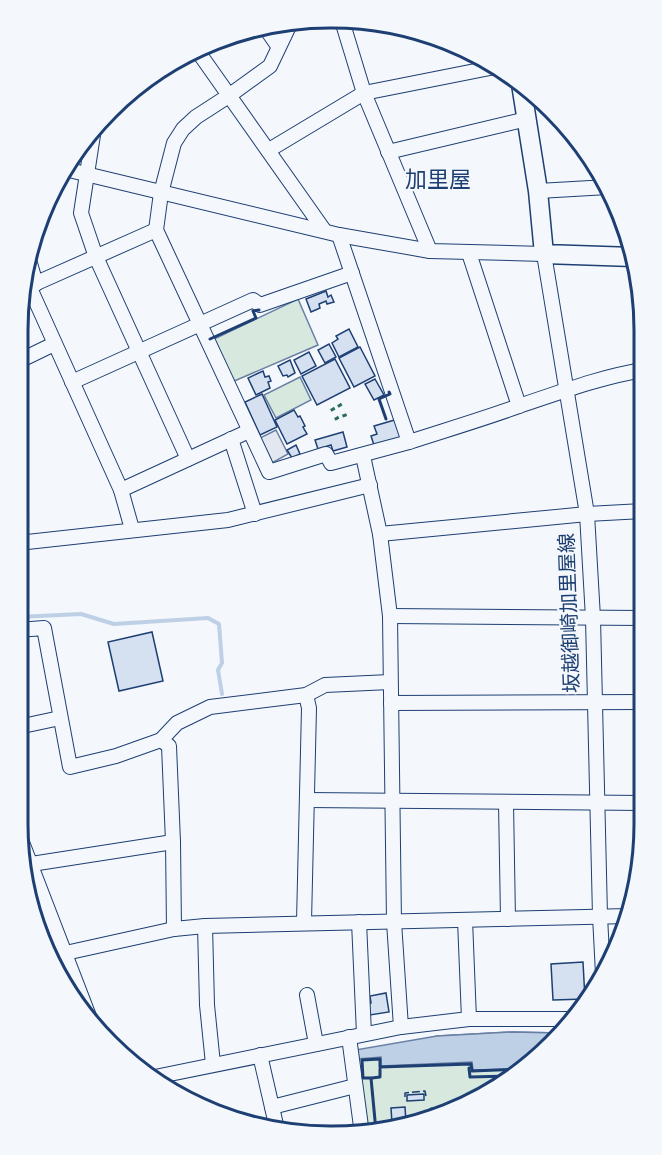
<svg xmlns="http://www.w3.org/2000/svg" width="662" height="1155" viewBox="0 0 662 1155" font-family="Barlow,'Noto Sans JP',sans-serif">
<rect width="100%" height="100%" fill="#f4f7fb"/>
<g fill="#d7e8df" stroke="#687fa3" stroke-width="1.5">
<polygon points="298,299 318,345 232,382 212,340"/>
<polygon points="300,377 311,400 276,418 264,395"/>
<polygon points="512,1032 558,1033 522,1072 450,1113 367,1133 357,1059 437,1036"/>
</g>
<polygon fill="#e3e8f0" stroke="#687fa3" stroke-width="1.5" points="276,430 288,454 272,463 260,438"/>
<polygon fill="#bed0e5" stroke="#687fa3" stroke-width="1.5" points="512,1032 558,1033 525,1069 473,1070 472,1062 381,1066 381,1057 357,1059 355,1050 437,1036"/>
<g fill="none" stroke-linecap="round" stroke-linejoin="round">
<polyline stroke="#bed0e5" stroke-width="4" points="18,617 81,614 114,624 208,618 219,624 222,663 218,670 222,694"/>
</g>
<g fill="#d5e0f0" stroke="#1d3f73" stroke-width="1.5">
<polygon points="326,291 328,297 331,295 334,302 327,304 326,301 319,304 320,308 311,312 306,299"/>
<polygon points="349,329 358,347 339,357 332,343 338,339 336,336"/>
<polygon points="329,344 336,357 325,363 318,350"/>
<polygon points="360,347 375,376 354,387 339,358"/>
<polygon points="309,352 316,366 301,374 294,360"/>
<polygon points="335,359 350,388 317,405 302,376"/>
<polygon points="290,360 295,373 288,377 287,375 283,376 278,366"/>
<polygon points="263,371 265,377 269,376 271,381 268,382 270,388 256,395 248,378"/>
<polygon points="375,379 384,395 374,400 365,384"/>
<polygon points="262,394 277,427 260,435 245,402"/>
<polygon points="294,410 298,417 300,416 305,426 303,427 307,434 287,444 275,420"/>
<polygon points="398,419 404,437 374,445 371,436 377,434 374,426"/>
<polygon points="343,432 347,447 333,451 331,445 318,449 315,440"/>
<polygon points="296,445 300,454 292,458 287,450"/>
<polygon points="152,632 163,681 119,691 108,642"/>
<polygon points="583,962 585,999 553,1000 551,964"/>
<polygon points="386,993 389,1012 370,1015 368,1004 371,1003 370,996"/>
<polygon points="424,1094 424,1100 407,1101 407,1095"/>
<polygon points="405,1107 406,1122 392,1123 391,1108"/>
</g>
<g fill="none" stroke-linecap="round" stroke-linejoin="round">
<g stroke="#1d3f73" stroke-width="16">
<g id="minor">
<polyline points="290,24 270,66 230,95 196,117 183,129 174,143 161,193 156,230 269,472 326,454 331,463 409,442"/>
<polyline points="343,24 364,93 430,251"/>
<polyline points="264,26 278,46"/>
<polyline points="199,53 324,230"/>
<polyline points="93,135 81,213 96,257 188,459"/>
<polyline points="269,150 364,93 495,67"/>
<polyline points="388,152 527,119"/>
<polyline points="65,169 339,235 430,251 544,254 587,514 593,618 600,916 603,974"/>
<polyline points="538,191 608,187"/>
<path d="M339 235 409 442C446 430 483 419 519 406 561 392 600 377 643 370"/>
<polyline points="469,253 519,406"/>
<polyline points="29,260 36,284"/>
<polyline points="29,286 121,490 132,529"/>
<polyline points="23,289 156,230"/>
<polyline points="19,361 54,344"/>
<polyline points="72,382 253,300 260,305 352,273"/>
<polyline points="231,439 255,514"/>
<polyline points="363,456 380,534 390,616 394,922 401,1027"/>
<polyline points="121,490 249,431"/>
<polyline points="380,534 587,514 643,511"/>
<polyline points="18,543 228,520 370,485"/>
<polyline points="390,616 643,618"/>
<polyline points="18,630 44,628 70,767 116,756 161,740 177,723 210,707 306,695 325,685 390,682"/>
<polyline points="391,703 643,702"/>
<polyline points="18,727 60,718"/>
<polyline points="161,740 169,746 173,842 174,929"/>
<polyline points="307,800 643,803"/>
<polyline points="506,803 508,919"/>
<polyline points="20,837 92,1024"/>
<polyline points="25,865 173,842"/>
<polyline points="465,920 469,1019"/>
<polyline points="304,922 309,708 306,695"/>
<polyline points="359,922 364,1034"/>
<polyline points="205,926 207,1005 213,1064"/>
<polyline points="52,956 174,929 205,926 629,916"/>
<polyline points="307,995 316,1044"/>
<polyline points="349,1037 362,1134"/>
<polyline points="260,1055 277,1129"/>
<polyline points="150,1078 401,1027 469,1019 572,1019"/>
<polyline points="272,1107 355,1086"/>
</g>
</g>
<g stroke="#1d3f73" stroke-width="21">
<polyline id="major" points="521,84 538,191 544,254 633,257"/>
</g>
<use href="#minor" stroke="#f4f7fb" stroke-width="14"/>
<use href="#major" stroke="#f4f7fb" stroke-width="18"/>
<g stroke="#2c6c60" stroke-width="4.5" stroke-dasharray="3 4.5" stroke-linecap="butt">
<polyline points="339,404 342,409"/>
<polyline points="332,408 335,413"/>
<polyline points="344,414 346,419"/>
<polyline points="336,417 339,422"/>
</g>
<g stroke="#1d3f73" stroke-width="1.5" stroke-dasharray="8 3" stroke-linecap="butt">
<polyline points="481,1087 482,1095"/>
<polyline points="405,1097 405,1093 425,1091 426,1096"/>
</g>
<g stroke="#1d3f73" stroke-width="3">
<polyline points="210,339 256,318 253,311 259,310"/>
<polyline points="386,419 379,399 390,394 389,392"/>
<polyline points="469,1068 470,1077 515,1076"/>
<polyline points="372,1078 380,1077 380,1069"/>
<polyline points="432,1118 431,1109 462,1107"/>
<polyline points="376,1131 371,1078 363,1078 362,1060 380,1059 380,1067 471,1064 472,1071 524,1069"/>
</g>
</g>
<g text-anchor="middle" stroke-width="4.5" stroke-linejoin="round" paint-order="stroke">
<g font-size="20" fill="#1d3f73" stroke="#f4f7fb">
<text transform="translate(569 613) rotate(-92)" y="7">坂越御崎加里屋線</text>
</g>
<g font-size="22" fill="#1d3f73" stroke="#f4f7fb">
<text x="438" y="187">加里屋</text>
</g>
</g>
<path d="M0 0H662V1155H0ZM330 28H332A302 302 0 0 1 634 330V824A302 302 0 0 1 332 1126H330A302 302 0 0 1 28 824V330A302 302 0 0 1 330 28Z" fill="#f4f7fb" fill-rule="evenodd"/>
<path fill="none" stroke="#1d3f73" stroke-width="3" d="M330 28H332A302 302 0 0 1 634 330V824A302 302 0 0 1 332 1126H330A302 302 0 0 1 28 824V330A302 302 0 0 1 330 28Z"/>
</svg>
